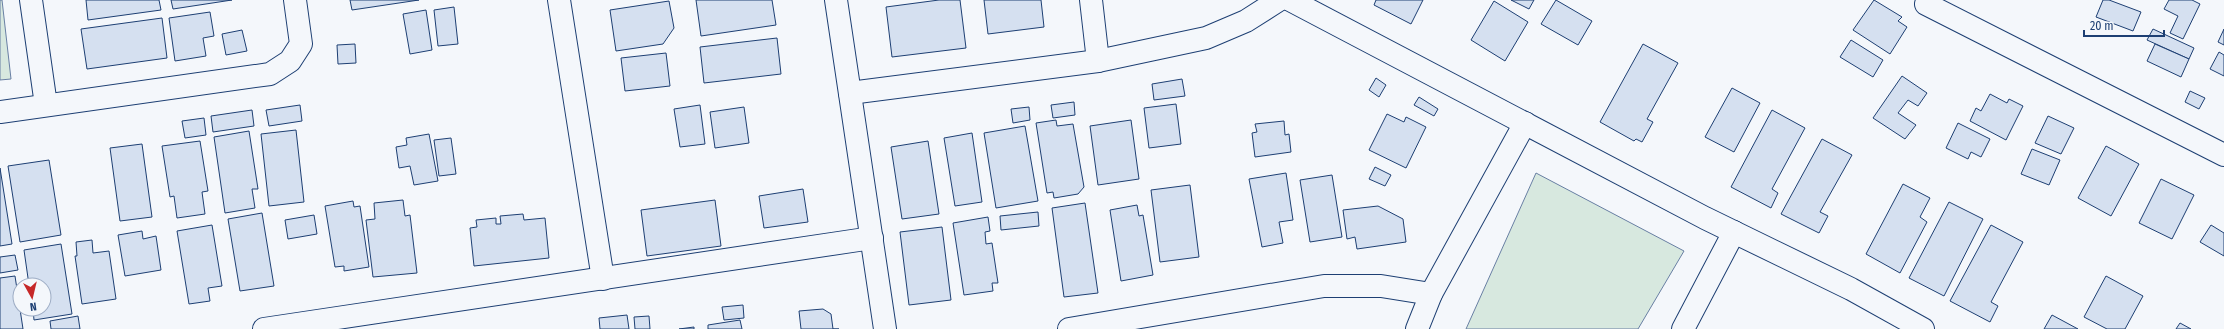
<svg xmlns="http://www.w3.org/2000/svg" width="2224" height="329" viewBox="0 0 2224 329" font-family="'Fira Sans Condensed',sans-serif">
<rect width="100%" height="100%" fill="#f4f7fb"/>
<g fill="#d7e8df" stroke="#687fa3">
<polygon points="0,0 2,0 11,79 0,80"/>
<polygon points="1536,173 1684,251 1638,329 1466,329"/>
</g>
<g fill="#d5e0f0" stroke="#1d3f73">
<polygon points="86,0 159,0 161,10 88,20"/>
<polygon points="171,0 232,0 173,9"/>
<polygon points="350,0 419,0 352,10"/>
<polygon points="696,0 772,0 776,25 701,36"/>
<polygon points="939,0 960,0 966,48 892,57 886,7"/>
<polygon points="984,0 1041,0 1044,27 988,34"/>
<polygon points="1376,0 1423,0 1411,24 1374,5"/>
<polygon points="1511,0 1534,0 1529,9"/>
<polygon points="1556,0 1592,21 1578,45 1541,24"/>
<polygon points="1874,0 1902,17 1898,21 1907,27 1890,54 1853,30"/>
<polygon points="2103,0 2109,0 2141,12 2133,31 2096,17"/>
<polygon points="2169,0 2192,0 2200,4 2183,39 2170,33 2178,16 2164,9"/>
<polygon points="669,1 674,28 663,44 616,51 610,10"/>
<polygon points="1494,1 1528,22 1505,61 1471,40"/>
<polygon points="454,7 458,44 438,46 434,10"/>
<polygon points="426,10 432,50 410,54 403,14"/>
<polygon points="210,12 214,36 203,38 206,56 175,61 169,18"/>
<polygon points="162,18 167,58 87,69 81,29"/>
<polygon points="2153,29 2194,48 2189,59 2147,40"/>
<polygon points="2224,29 2224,45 2218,42"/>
<polygon points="242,30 247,51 226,55 222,34"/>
<polygon points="777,38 781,74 704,83 700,47"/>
<polygon points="1851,40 1883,60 1873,77 1840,57"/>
<polygon points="355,44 356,63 338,64 337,45"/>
<polygon points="1643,44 1678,63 1647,119 1653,122 1642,142 1636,139 1634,141 1600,122"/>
<polygon points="2155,44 2189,59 2181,77 2147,61"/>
<polygon points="2219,52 2224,55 2224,76 2210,69"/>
<polygon points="666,53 670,86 625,91 621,58"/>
<polygon points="1902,76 1927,93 1918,106 1908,100 1898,113 1916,125 1905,139 1873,118"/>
<polygon points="1376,78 1386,85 1379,97 1369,90"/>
<polygon points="1182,79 1185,96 1154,100 1152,84"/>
<polygon points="1732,88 1760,103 1734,152 1705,137"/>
<polygon points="2190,91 2205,98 2199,109 2185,102"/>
<polygon points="1990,94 2007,103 2009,99 2023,106 2006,140 1970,121 1976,108 1981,111"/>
<polygon points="1419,97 1438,109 1434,116 1414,105"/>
<polygon points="1074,102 1075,115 1053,118 1051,105"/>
<polygon points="1176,104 1181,144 1149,148 1144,108"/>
<polygon points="300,105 302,121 269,126 266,110"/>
<polygon points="700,105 705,144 680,147 674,109"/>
<polygon points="744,107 749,143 715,148 710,112"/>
<polygon points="1029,107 1030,120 1013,123 1011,109"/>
<polygon points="252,110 254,126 213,132 211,116"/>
<polygon points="1772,110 1805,128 1772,189 1778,193 1771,208 1731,187"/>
<polygon points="1387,114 1404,122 1406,117 1426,127 1406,168 1369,150"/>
<polygon points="2048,116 2074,128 2061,154 2035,143"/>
<polygon points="204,118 206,135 185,138 182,121"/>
<polygon points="1056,120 1057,126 1073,124 1084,187 1078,194 1054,198 1053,192 1047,193 1036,123"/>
<polygon points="1131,120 1139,179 1098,185 1090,126"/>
<polygon points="1284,121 1285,135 1289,134 1291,152 1255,157 1252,133 1257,132 1255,124"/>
<polygon points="1958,123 1990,139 1981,157 1971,152 1968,159 1946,148"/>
<polygon points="1025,126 1038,201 996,208 984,133"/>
<polygon points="296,130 304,202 269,206 261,134"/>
<polygon points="249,131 258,189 252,189 255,208 225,213 214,137"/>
<polygon points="972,133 982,202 955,206 944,138"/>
<polygon points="429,134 438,181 414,185 410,166 399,168 396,147 407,145 406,138"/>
<polygon points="451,138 456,174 439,176 434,140"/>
<polygon points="1822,139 1852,155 1820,212 1828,216 1819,233 1781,214"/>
<polygon points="200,141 208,191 202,192 205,214 177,218 174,196 170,197 162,146"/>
<polygon points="928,141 939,214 902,219 891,147"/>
<polygon points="142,144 152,217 120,221 110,148"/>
<polygon points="2106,146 2139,164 2111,216 2078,198"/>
<polygon points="2032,149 2060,160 2049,185 2021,174"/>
<polygon points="49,160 61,235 20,242 8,166"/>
<polygon points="1375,167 1391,175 1385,186 1369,179"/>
<polygon points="0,168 12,244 0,246"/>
<polygon points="1286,173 1293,220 1279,222 1283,243 1262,247 1249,179"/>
<polygon points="1332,175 1342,237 1310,242 1300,180"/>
<polygon points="2161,179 2194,195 2172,239 2139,223"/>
<polygon points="1903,184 1930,198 1920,217 1927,222 1900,273 1866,254"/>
<polygon points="1190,185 1199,257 1160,262 1151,190"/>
<polygon points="803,189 808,222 764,228 759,196"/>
<polygon points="403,200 405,216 410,215 417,273 373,277 366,220 375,219 374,203"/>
<polygon points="715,200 721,246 647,256 641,210"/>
<polygon points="353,201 354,207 360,206 369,267 344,271 344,266 335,267 325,206"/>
<polygon points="1949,202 1983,219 1944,296 1909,278"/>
<polygon points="1085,203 1098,293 1064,297 1052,208"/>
<polygon points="1137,205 1139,216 1143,215 1153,275 1121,281 1110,210"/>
<polygon points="1378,206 1403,219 1406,242 1357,249 1355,237 1347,239 1343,210"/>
<polygon points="1038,212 1039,226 1001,230 1000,216"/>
<polygon points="262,213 274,286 240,291 228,219"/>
<polygon points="523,214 524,220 545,218 549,258 474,266 470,228 477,227 476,220 496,218 496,224 501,224 500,216"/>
<polygon points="314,215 317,234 288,239 285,220"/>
<polygon points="988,217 990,231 985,232 986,244 992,243 998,283 992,283 993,291 964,295 953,223"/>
<polygon points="212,225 222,286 208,288 210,301 189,304 177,231"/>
<polygon points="1991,225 2023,242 1991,302 1998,306 1990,322 1950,301"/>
<polygon points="2211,225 2224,233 2224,256 2200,242"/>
<polygon points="942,227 951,300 909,305 900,232"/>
<polygon points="142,231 143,239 156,236 161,270 125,276 118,235"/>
<polygon points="92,240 93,253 109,251 116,299 82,304 75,256 77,256 76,242"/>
<polygon points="61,244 72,314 34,320 33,309 44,309 44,285 29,285 24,250"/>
<polygon points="15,255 18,270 0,273 0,257"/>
<polygon points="15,276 23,329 0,329 0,278"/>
<polygon points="2106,276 2143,296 2125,329 2107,329 2084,317"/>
<polygon points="743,305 744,318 724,320 722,307"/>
<polygon points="823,309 831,314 833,329 839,329 801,329 799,311"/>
<polygon points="627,315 629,329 600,329 599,318"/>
<polygon points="2052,315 2078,329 2044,329"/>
<polygon points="78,316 80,329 51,329 50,321"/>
<polygon points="649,316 650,329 635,329 634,317"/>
<polygon points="740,320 742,329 708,329 708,325"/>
<polygon points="2180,323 2191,329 2176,329"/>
<polygon points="694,327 694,329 679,329"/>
</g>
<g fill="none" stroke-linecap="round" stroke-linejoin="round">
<g stroke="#1d3f73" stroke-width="24">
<g id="minor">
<polyline points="31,0 46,105"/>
<polyline points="559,0 603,279"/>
<polyline points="836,0 885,329"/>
<polyline points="1091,0 1098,61"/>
<polyline points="1290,0 1705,218 1851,289 1923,329"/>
<polyline points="1926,4 2224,155"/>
<polyline points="850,93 1098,61 1206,38 1246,21 1279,0"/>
<polyline points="0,112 270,74 290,61 301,44 295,0"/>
<polyline points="264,329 872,238"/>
<polyline points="1069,329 1324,286 1381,286 1431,294"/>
<polyline points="1417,329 1431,294 1525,123"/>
<polyline points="1683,329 1734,232"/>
</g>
</g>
<use href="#minor" stroke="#f4f7fb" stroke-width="22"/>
</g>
<g transform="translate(32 297) rotate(172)"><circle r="19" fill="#f4f7fb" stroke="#9eadc5"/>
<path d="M0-3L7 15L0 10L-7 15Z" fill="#c62828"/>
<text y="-6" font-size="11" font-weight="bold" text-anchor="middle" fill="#1d3f73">N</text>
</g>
<path d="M2084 30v6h80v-6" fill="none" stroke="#1d3f73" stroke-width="2"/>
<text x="2090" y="30" font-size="12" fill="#1d3f73" stroke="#f4f7fb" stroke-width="3" paint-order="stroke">20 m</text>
</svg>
